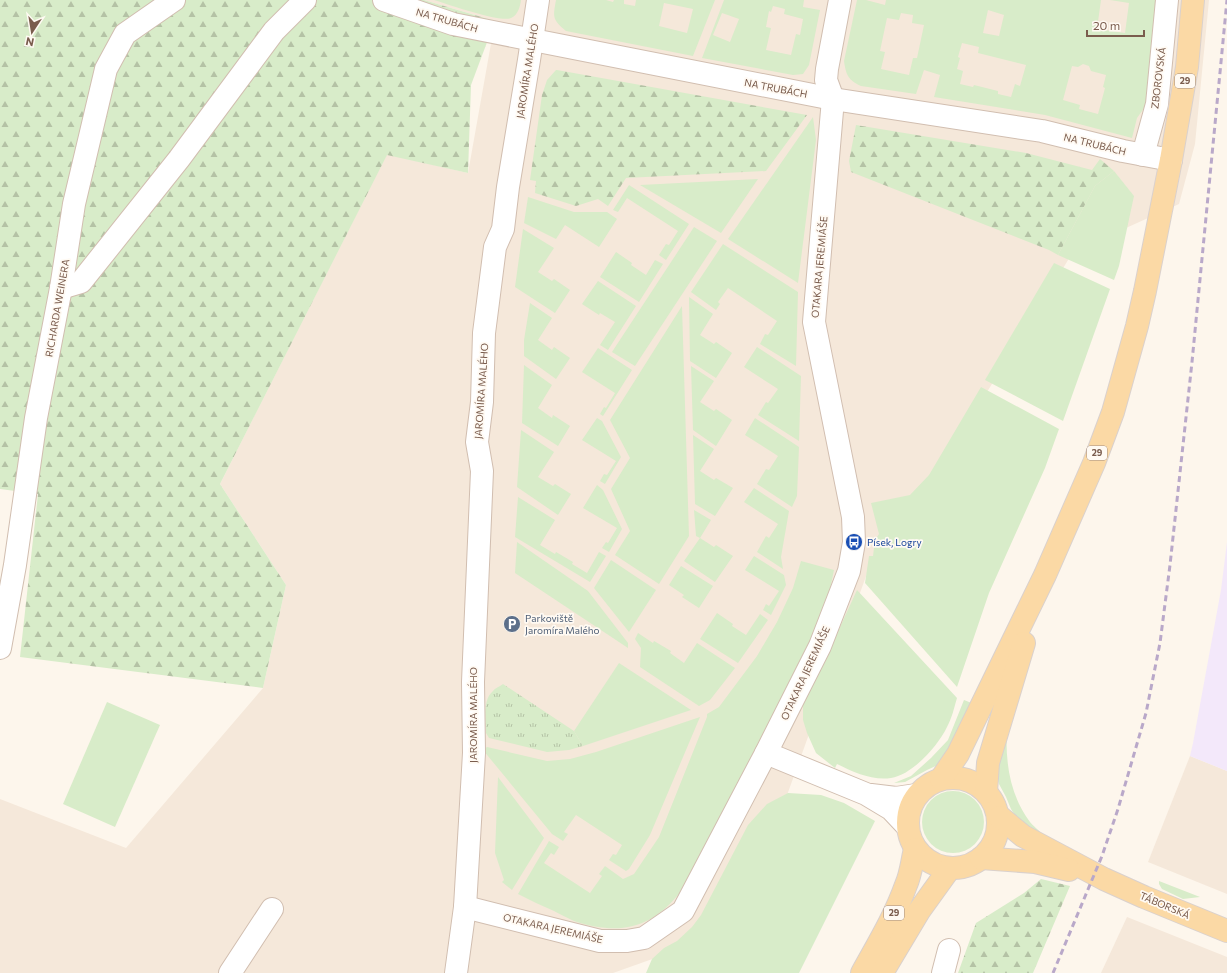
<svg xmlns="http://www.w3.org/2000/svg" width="1227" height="973" viewBox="0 0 1227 973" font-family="Commissioner,sans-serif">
<defs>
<pattern id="forest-firs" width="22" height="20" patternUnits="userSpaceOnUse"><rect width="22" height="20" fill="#d8ecc9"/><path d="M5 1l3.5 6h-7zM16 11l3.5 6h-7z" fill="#b4c2a5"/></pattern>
<pattern id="park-tufts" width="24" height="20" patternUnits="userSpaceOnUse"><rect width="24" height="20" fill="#d8ecc9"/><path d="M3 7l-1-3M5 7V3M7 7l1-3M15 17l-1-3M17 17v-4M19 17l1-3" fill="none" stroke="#b4c2a5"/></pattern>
</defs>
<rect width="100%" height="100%" fill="#fdf6ec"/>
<g fill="#f5e8da">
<polygon points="424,0 1209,0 1195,144 1179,204 1073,252 925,493 891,507 782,809 689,946 613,973 0,973 0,799 126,848 263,688 286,585 220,484 387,154 468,173 495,21"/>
<polygon points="1190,756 1227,771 1227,894 1148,862"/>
<polygon points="1127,917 1227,957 1227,973 1101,973"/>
</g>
<polygon fill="#f3e8fa" points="1227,542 1227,771 1190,756 1193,743 1221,590"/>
<g fill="#d8ecc9" fill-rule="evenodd">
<path d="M434 0H521C520 7 518 15 511 18 501 23 447 4 434 0Z"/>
<path d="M556 0H606L613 2 614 0H624V4L635 6 636 0H715L693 56 566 31C552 19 553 17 556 0ZM664 3 693 9 687 33 659 26Z"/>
<path d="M724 0H804L803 7 820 10 809 65 803 74 793 75 702 58ZM773 6 785 9 784 14 803 19 800 35 796 34 791 55 766 50 771 28 766 27 769 11 771 12ZM722 13 739 19 730 42 713 35Z"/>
<path d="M857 0H866L885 5 886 0H1101L1097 29 1125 33 1129 3 1110 0H1160L1152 97 1137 118 1132 138 1045 115 934 97 940 75 924 70 916 94 861 86C848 80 846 75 844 61ZM988 10 1004 15 999 36 983 33ZM901 13 913 15 912 23 924 25 917 58H913L909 75 881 69 885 52 880 51 887 18 899 20ZM962 43 979 47 978 53 1026 65 1020 86 1015 84 1011 97 998 94V91L974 85 973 87 960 84 963 71 957 69 960 58 958 57ZM1083 64 1089 66 1091 71 1106 75 1103 87 1105 88 1098 114 1079 109 1080 105 1063 100 1072 66 1078 67Z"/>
<polygon points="813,117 816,140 798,283 728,239"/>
<polygon points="1114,171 1134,196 1119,266 1114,280 1058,255 1095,186"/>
<polygon points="758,179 721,233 640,185"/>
<polygon points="629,185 689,224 666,260 659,255 666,244 669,245 678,231 627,198 618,212 613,210"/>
<polygon points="528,197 574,212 607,212 617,219 599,247 565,225 556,239 524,223"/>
<polygon points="694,227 717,241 635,366 612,352"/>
<polygon points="523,229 554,248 538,272 552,281 554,279 570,290 555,313 515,287"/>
<polygon points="723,244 798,292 796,366 760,344 765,334 768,335 777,321 728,288 718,302 720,304 716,310 691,292"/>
<polygon points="616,252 632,263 631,265 646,275 655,260 663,264 639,302 600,277"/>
<polygon points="1054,263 1110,289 1063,421 985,380"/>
<polygon points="598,281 636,306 608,350 600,345 615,322 600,313 599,315 582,304"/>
<polygon points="689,297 713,314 700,335 714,344 716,342 732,353 716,378 690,361"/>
<polygon points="530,303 552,318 538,340 552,350 554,347 570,358 556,379 524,356 524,340"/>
<polygon points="682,306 689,536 659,584 615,555 630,531 611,489 630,458 610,420"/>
<polygon points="757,347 801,376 799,441 758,415 766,402 768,403 778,389 744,367"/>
<polygon points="598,348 632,370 603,416 600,414 604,407 606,408 615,393 582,372"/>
<polygon points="524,365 552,385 538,408 552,418 553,415 570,426 558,446 522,423"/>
<polygon points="691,366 714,381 700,402 714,411 716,409 732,420 716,446 693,430"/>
<polygon points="981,387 1059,429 1045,468 989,593 957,687 865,583 869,556 873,556 875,540 879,534 871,503 910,495 929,475"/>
<polygon points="597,418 602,421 621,457 605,484 600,481 604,474 607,475 616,461 582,440"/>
<polygon points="755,418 799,447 797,496 792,507 757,484 766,469 769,470 778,456 745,435"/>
<polygon points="521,430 554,452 538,477 553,486 555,484 571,494 558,515 517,487"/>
<polygon points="693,435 714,449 700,471 714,480 716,478 733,488 715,516 695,504"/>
<polygon points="597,485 603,490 622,529 609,552 602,548 606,542 608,543 617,528 583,508"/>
<polygon points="754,488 789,511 781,557 783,569 757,552 766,536 769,538 778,524 744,502"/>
<polygon points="518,497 555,520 540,545 555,554 556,552 573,562 572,564 587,573 599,552 606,556 590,582 515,537"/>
<polygon points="694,510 711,520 700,538 714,547 716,545 733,556 715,582 684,561 700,538 696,536"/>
<polygon points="517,542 588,591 628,643 628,648 515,573"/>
<polygon points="754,556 784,575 786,585 771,615 763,610 766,604 769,606 779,591 745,570"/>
<polygon points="611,560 656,590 629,632 594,588"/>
<path d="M801 561 834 570 827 604 818 631 682 890C652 929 620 936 574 921 567 918 560 914 554 911 542 906 530 900 518 894L549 841 559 847 554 855 551 853 544 863 590 893 602 876 599 874 605 866 623 879 634 874 659 837 707 717V714L719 707 757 656 777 622 793 588Z"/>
<polygon points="681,566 713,586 699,608 682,597 684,595 669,585"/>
<path d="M857 590 957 698C954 708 952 718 947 727 938 746 912 775 891 778 873 781 853 772 837 764L835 768 816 753 807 733 803 720V703L829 651Z"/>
<polygon points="717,613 733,624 732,626 746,635 760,614 768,620 738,663 700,639"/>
<polygon points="638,633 653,643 654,641 671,651 670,653 684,663 697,643 735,668 710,700 699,706 640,667 641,648 635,639"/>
<polygon points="619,663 691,710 583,746 574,731"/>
<polygon points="964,700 974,704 940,764 927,770 905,782 894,783 911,776 931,758 948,740"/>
<polygon points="107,702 160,725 115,827 63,804"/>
<polygon points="700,717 650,835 629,869 626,871 609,860 613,854 616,855 622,845 576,815 564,832 568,834 563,841 552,834 483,750 487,747 547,761 570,759 596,752"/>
<path d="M1007 727C1005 760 1009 794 1030 822 1033 826 1039 830 1043 835L1020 823 1011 809 1006 797 999 784 997 775Z"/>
<polygon points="498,777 544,838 512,890 502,882 504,880 495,853"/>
<circle cx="953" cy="822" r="31"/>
<polygon points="788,793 821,795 844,803 875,821 799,973 646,973 652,959 664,948 677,941 692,927 701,915 748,825 767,804"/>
<polygon points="1159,881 1200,897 1183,899 1162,889 1159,884"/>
</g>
<g fill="url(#forest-firs)">
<polygon points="0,0 424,0 495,21 471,85 468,173 387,155 220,484 286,585 263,688 20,657 38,494 0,489"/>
<polygon points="556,70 557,70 807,115 766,171 626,178 608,206 598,199 576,206 535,193 536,181 530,180 542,95 547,80"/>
<polygon points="856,125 1026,153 1092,170 1100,159 1114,171 1095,186 1058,255 1049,250 851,172 849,161"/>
<polygon points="1041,879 1070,886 1033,973 958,973 976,923 1024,893"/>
</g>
<path fill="url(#park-tufts)" d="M503 684 574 731 583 746 569 750 547 752 489 738 486 733C486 721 482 700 493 691 495 688 499 687 503 684Z"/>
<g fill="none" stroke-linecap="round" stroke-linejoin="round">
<g stroke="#d1beb0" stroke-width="24">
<g id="minor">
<polyline points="384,0 453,24 533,40 833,99 1042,131 1123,151 1171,160"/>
<polyline points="1143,155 1157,104 1167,0"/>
<polyline points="61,288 81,282 179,159 274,31 305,0"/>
<polyline points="0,648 15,565 36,418 61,288 74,204 106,69 125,34 174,0"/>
<polyline points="766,753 866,794 891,809 907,826"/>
<polyline points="871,795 896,798 916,795"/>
<polyline points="465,907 600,941 627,941 644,938 683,911 766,753 820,646 849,571 854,542 853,517 814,322 833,99 826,80 827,69 840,0"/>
<polyline points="230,973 272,909"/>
<polyline points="456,973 465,907 474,753 473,682 482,471 477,442 482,402 484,333 488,302 495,247 503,229 508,187 529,60 538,0"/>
<polyline points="943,973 949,950"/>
</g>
</g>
<g stroke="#dad1cd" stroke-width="24">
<g id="major">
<circle cx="953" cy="823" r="45"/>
<polyline points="941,779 958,754 1045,575 1094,463 1113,412 1137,326 1145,291 1171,160 1187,67 1193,0"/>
<polyline points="986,792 988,763 1024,643"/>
<polyline points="1000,817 1023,836 1104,879 1144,897 1227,931"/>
<polyline points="981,858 1035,862 1069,870"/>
<path d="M862 973C878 944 895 916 906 885 911 874 912 861 915 849"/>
<polyline points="882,973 919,911 950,868"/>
</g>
</g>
<use href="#minor" stroke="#fff" stroke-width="22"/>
<use href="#major" stroke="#fbd9a5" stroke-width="22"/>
<polyline stroke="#b9a8c9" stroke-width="3" stroke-dasharray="6 4" stroke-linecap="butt" points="1053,973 1102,856 1118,809 1146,713 1160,643 1170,565 1192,362 1227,0"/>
</g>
<defs>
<g id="bus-disc" transform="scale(0.9)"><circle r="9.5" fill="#1a4fb4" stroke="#fffaf3"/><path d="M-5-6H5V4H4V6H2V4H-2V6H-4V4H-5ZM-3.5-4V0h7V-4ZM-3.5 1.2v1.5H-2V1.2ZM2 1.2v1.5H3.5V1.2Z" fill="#fff"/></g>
<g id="parking-disc" transform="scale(0.9)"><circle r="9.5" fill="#5c6f8a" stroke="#fffaf3"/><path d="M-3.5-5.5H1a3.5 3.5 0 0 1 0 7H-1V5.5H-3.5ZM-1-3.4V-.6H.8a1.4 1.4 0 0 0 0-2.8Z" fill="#fff"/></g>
</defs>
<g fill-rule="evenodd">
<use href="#bus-disc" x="854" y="542"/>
<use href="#parking-disc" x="512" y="624"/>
</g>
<g text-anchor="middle" stroke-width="3.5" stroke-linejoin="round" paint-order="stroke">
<g fill="#fffaf3" stroke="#a28b7f" stroke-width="1">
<rect x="1175" y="74" width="20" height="14" rx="3"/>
<rect x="1087" y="446" width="20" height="14" rx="3"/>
<rect x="884" y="906" width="20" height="14" rx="3"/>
</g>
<g font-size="9" font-weight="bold" fill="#7a5c4d">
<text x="1185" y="84">29</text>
<text x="1097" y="456">29</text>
<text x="894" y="916">29</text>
</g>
<g font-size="10" fill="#7a5c4d" stroke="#fffaf3">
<text transform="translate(447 20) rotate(16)" y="4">NA TRUBÁCH</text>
<text transform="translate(527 71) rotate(-81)" y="4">JAROMÍRA MALÉHO</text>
<text transform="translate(1158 78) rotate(-83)" y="4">ZBOROVSKÁ</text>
<text transform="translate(776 88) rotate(11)" y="4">NA TRUBÁCH</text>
<text transform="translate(1095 144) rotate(14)" y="4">NA TRUBÁCH</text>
<text transform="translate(819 267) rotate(-85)" y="4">OTAKARA JEREMIÁŠE</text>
<text transform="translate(57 308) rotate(-80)" y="4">RICHARDA WEINERA</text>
<text transform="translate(481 391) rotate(-86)" y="4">JAROMÍRA MALÉHO</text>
<text transform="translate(805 673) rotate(-65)" y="4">OTAKARA JEREMIÁŠE</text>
<text transform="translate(473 715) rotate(-90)" y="4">JAROMÍRA MALÉHO</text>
<text transform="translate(1165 905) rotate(23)" y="4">TÁBORSKÁ</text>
<text transform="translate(553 928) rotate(13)" y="4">OTAKARA JEREMIÁŠE</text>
</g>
<g font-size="10" fill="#164399" stroke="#fffaf3" text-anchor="start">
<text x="867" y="546">Písek, Logry</text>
</g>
<g font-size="10" fill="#4e5e75" stroke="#fffaf3" text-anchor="start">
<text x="525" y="622">Parkoviště<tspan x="525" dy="12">Jaromíra Malého</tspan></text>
</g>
</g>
<g transform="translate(32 32) rotate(192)" stroke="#fffaf3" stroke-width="3" paint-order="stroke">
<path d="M0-3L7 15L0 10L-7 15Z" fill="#7a5c4d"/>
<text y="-6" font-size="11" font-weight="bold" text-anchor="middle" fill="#7a5c4d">N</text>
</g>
<path d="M1087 30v6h57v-6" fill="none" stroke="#7a5c4d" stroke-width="2"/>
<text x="1093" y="30" font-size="12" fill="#7a5c4d" stroke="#fffaf3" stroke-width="3" paint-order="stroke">20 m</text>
</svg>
